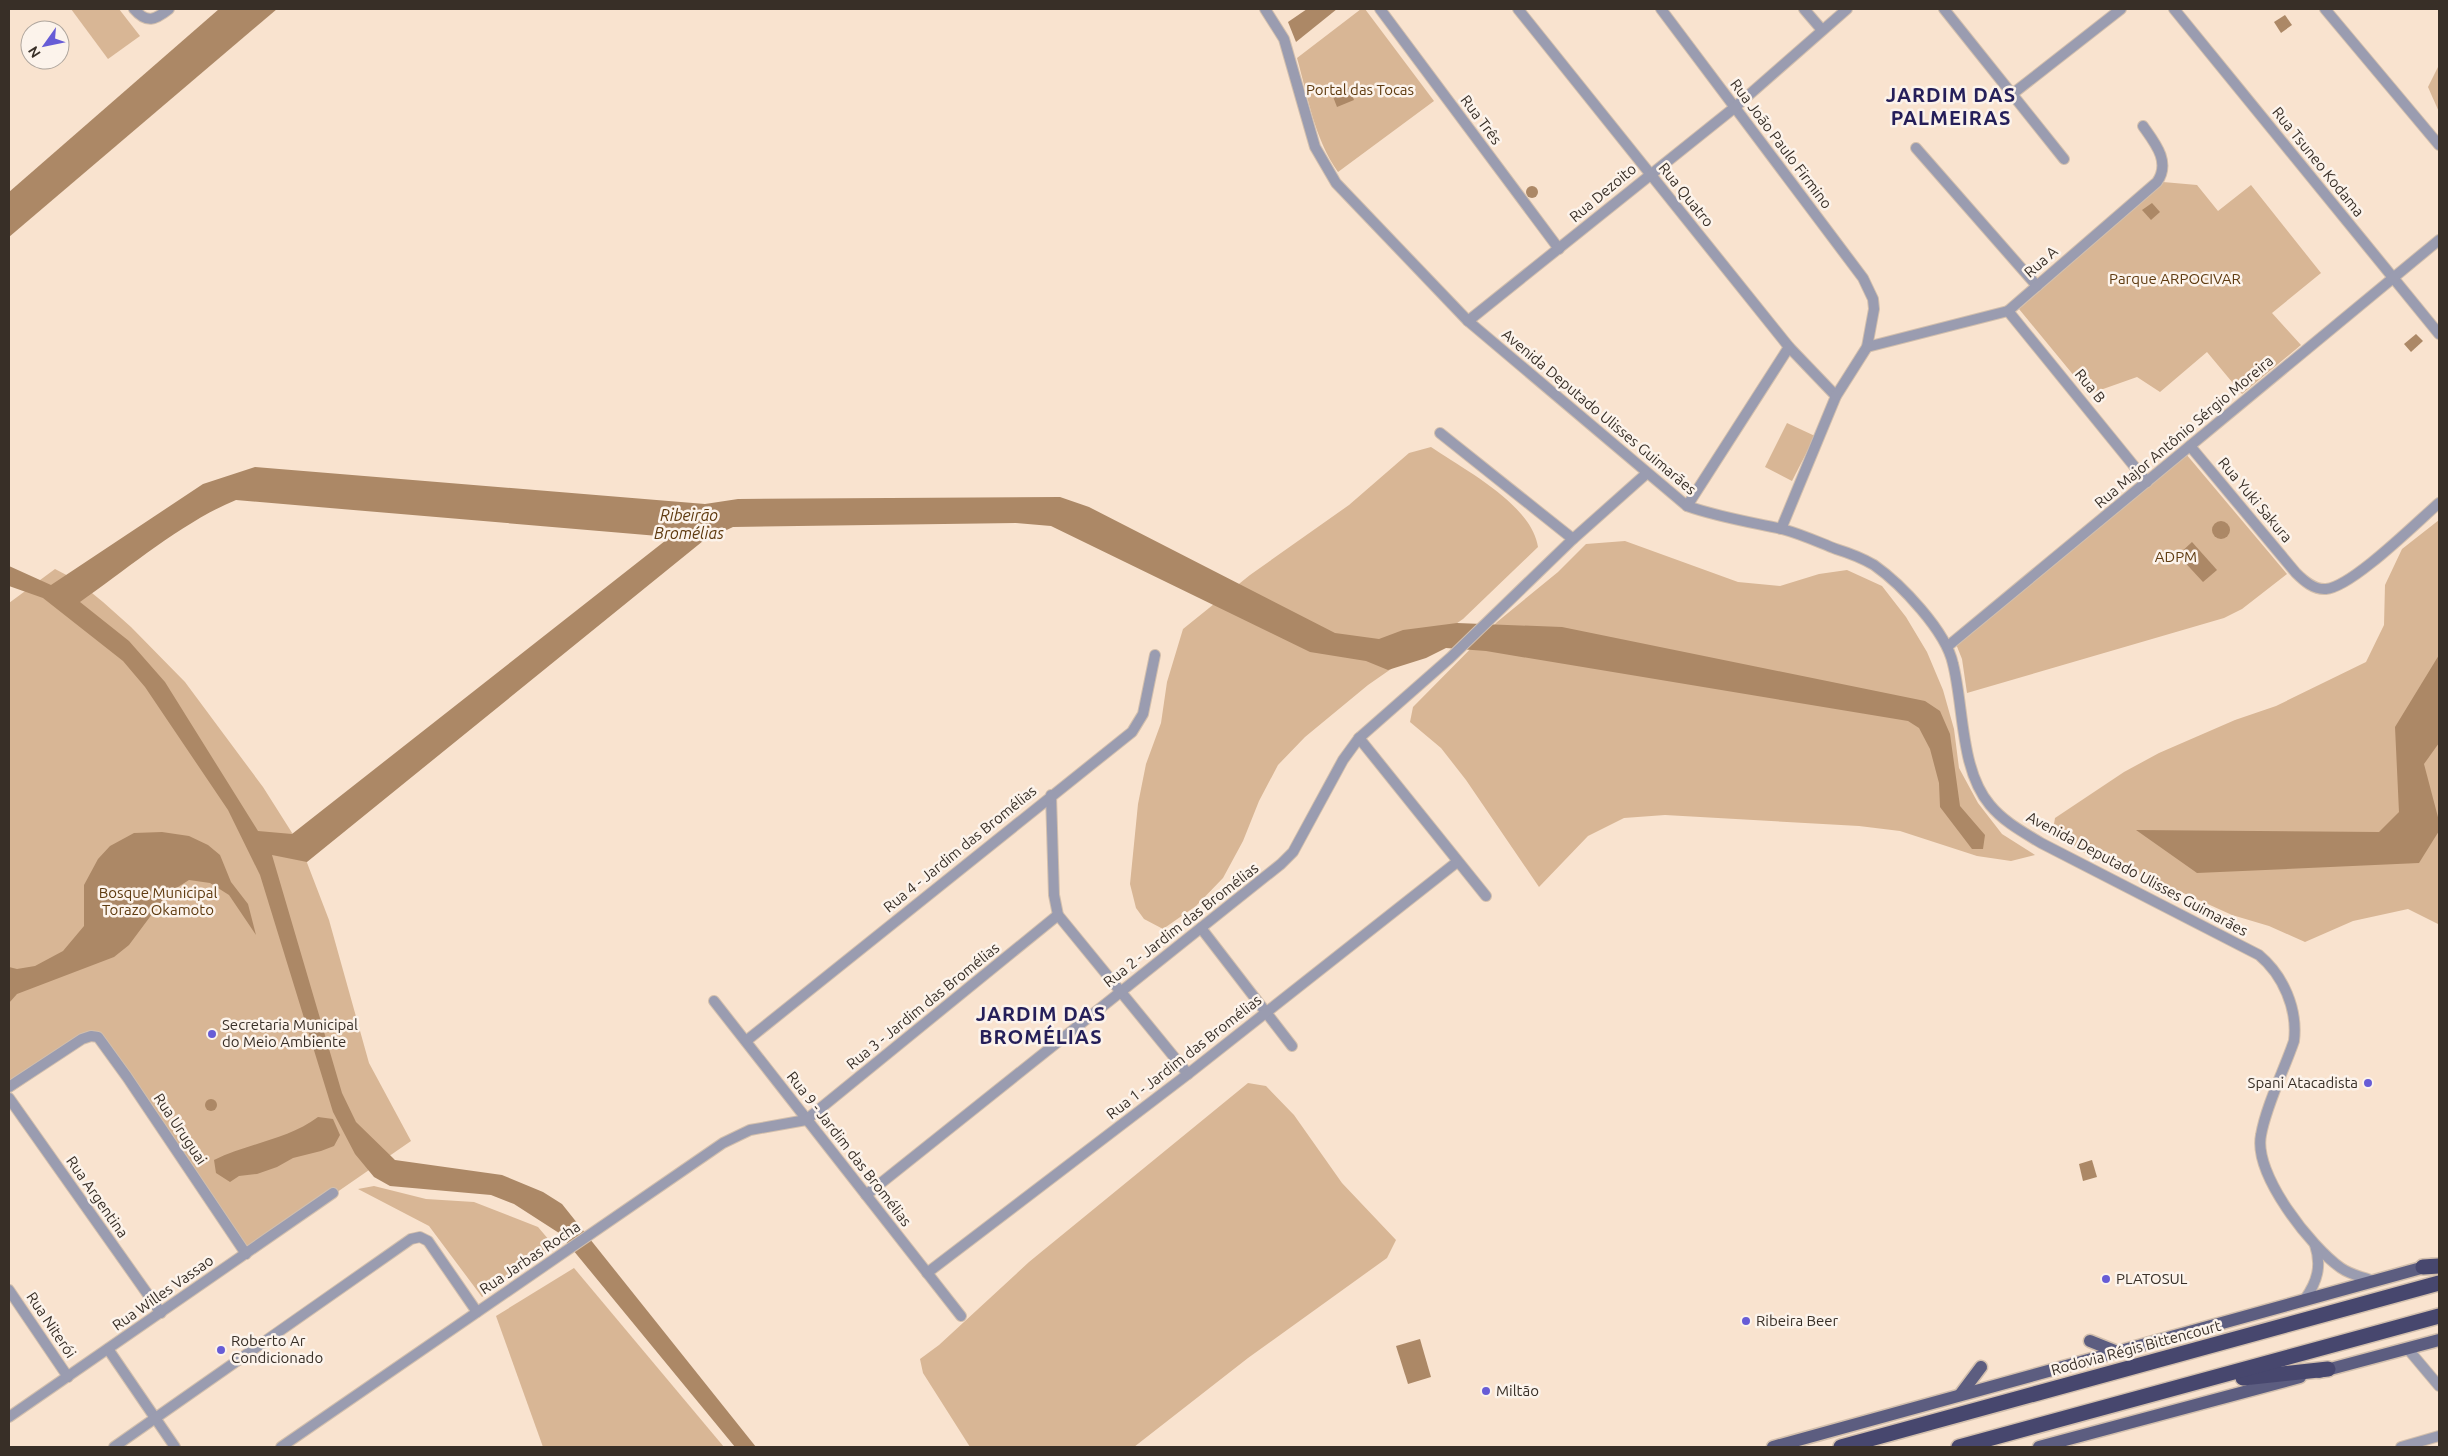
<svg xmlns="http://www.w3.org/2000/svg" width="2448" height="1456" viewBox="0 0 2448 1456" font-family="Ubuntu,sans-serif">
<rect width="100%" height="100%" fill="#f9e3cf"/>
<g fill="#d8b695">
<polygon points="71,9 119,9 140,36 108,59"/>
<path d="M1361 9H1365L1434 101 1338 172C1314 138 1308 97 1297 58Z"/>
<polygon points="2439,65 2439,112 2428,87"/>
<polygon points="2163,182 2197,185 2218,211 2251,185 2321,273 2272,313 2301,345 2242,394 2207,352 2160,392 2137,377 2089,394 2019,309 2153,192"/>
<polygon points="1787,423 1815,436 1792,481 1765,467"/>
<path d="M1431 447C1465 470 1532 505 1538 547L1463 619 1368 685 1305 737 1278 765 1259 801 1243 841 1223 878 1196 906 1163 929 1144 919 1136 908 1130 884 1138 804 1146 764 1161 723 1167 682 1183 629 1250 575 1349 505 1409 453Z"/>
<polygon points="2186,454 2287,574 2242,609 2224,618 1967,693 1962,659 1956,644"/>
<polygon points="2439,520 2439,927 2438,924 2408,909 2353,921 2305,942 2269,926 2232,915 2159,882 2086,854 2053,830 2055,818 2124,772 2159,753 2235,720 2276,706 2366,662 2384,625 2385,585 2402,549"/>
<polygon points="1625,541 1738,582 1780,586 1819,574 1847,570 1882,586 1906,617 1927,652 1943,690 1954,729 1959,768 1978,803 2002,834 2035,855 2011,861 1977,856 1900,831 1859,826 1665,815 1624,818 1588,836 1539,887 1466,780 1441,748 1410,722 1413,707 1497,622 1558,572 1586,544"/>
<polygon points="55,569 76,580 103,602 131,627 185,682 263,787 301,847 329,920 369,1063 411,1141 246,1255 98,1040 88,1040 9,1094 9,603"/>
<polygon points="1248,1083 1266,1086 1294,1115 1342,1183 1396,1240 1387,1258 1248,1358 1134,1447 970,1447 923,1373 920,1359 939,1345 1029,1262"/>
<polygon points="374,1186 426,1199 474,1202 538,1227 555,1247 482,1297 429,1226 358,1189"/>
<polygon points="574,1268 724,1447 543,1447 496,1316"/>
</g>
<g fill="#ac8866" fill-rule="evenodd">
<polygon points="219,9 277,9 9,237 9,192"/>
<polygon points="1307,9 1337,9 1296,42 1288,22"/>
<polygon points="2285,15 2292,25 2281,33 2274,22"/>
<polygon points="1349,88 1354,100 1337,107 1332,94"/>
<circle cx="1532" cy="192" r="6"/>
<polygon points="2152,203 2160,212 2151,220 2142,210"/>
<polygon points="2416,334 2423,341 2411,352 2404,344"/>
<path d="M255 467 705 504 738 499 1060 497 1089 507 1335 633 1379 639 1403 630 1457 623 1562 627 1925 701 1940 711 1950 734 1960 806 1985 835 1983 849H1972L1940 807 1939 783 1930 749 1919 728 1908 721 1486 651 1446 648 1426 658 1388 670 1366 661 1310 652 1051 526 1016 523 733 527 703 541 307 862 272 855 342 1093 356 1122 395 1160 502 1175 543 1192 562 1204 756 1447H735L559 1233 514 1204 491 1195 390 1186 374 1177 355 1154 333 1112 260 875 228 810 145 687 123 661 43 598 9 586V566L51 585 203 484ZM236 500 670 537 292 834 258 831 165 682 129 641 80 602C127 569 184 521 236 500Z"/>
<circle cx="2221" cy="530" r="9"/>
<polygon points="2192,542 2217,570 2203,582 2178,555"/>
<polygon points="2439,655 2439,743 2424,764 2439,821 2439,831 2419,863 2197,873 2136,830 2379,832 2399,812 2395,727"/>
<polygon points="162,832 189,836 208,845 220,855 231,882 248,904 256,935 229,895 210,883 189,880 167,894 129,945 114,957 17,994 9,1003 9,967 17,969 35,966 63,951 84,926 84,885 98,859 110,846 134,833"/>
<circle cx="211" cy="1105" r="6"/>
<path d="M318 1117 333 1119 340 1135 334 1146 321 1151 293 1158 277 1167 257 1174 239 1176 230 1182 216 1173 214 1160C248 1143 287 1140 318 1117Z"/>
<polygon points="2092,1160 2097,1177 2083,1181 2079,1164"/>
<polygon points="1420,1339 1431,1377 1408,1384 1396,1346"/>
</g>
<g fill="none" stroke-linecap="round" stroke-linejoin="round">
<g stroke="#d2bfad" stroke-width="12">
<g id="street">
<path d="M134 9C147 24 155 20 169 9"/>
<path d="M1265 9 1284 39 1315 147 1336 183 1468 321 1687 506C1718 517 1750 522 1782 529 1801 534 1818 542 1836 549 1849 553 1862 558 1874 565 1901 584 1946 631 1953 664 1964 707 1960 770 1990 805 2004 822 2023 832 2041 843L2259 955C2283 975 2298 1009 2294 1041 2284 1070 2266 1106 2261 1135 2253 1174 2311 1247 2341 1268 2351 1275 2363 1277 2373 1281"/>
<polyline points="1380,9 1559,249"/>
<polyline points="1518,9 1789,347 1836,396"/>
<polyline points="1661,9 1863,278 1873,299 1874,309 1867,347 1836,396 1781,529"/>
<polyline points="1804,9 1822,30"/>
<polyline points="1944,9 2064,159"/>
<polyline points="2174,9 2439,334"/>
<polyline points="2325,9 2439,145"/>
<polyline points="2011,95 2121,9"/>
<polyline points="1916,148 2037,286"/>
<polyline points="2008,311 2147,482"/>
<polyline points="1468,321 1734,108 1847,9"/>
<path d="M1867 347 2008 311 2157 182C2171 162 2155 143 2143 126"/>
<polyline points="1440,433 1573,539"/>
<path d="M2190 446 2296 573C2304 581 2314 590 2326 589 2352 587 2417 522 2439 503"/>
<polyline points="1687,506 1789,347"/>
<polyline points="1948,646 2439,240"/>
<polyline points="1359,738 1486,896"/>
<polyline points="1051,795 1054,895 1058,915 1188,1074"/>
<polyline points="1201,928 1292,1046"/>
<polyline points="714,1001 961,1316"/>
<polyline points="746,1041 1132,732 1143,714 1155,655"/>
<polyline points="9,1087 82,1039 91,1036 98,1037 127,1077 246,1254"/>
<polyline points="9,1098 161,1313"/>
<polyline points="866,1195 1281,864 1293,852 1343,760 1359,738 1450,658 1573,539 1646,474"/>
<polyline points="927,1273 1188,1074 1457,862"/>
<polyline points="9,1290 68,1377"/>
<path d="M2305 1299C2317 1282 2322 1266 2315 1245"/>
<polyline points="2407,1348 2439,1386"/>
<polyline points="108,1349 175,1447"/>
<polyline points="9,1417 333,1193"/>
<polyline points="114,1447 411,1239 420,1237 428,1241 477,1312"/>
<polyline points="281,1447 723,1143 750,1130 806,1120 1058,915"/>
<polyline points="2401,1447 2439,1436"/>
</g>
</g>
<g stroke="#d2bfad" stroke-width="15">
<g id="primary">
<polyline points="2090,1341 2115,1351"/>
<polyline points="2319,1372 2439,1340"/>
<polyline points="1960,1395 1981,1367"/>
<polyline points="1773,1447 2432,1265"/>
<polyline points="2039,1447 2300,1377"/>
</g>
</g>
<g stroke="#d2bfad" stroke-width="18">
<g id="highway">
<polyline points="2423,1267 2439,1266"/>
<polyline points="2243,1378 2328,1369"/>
<polyline points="1841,1447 2439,1283"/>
<polyline points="1959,1447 2439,1316"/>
</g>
</g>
<use href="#street" stroke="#9a9cb0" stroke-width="10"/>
<use href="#primary" stroke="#5c5d80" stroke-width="12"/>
<use href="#highway" stroke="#47476e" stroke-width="15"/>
</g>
<g fill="#675cd6" stroke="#fcf3eb" stroke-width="2">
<circle cx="212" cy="1034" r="5"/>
<circle cx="2368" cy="1083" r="5"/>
<circle cx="2106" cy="1279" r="5"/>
<circle cx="1746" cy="1321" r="5"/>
<circle cx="221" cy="1350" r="5"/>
<circle cx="1486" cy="1391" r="5"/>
</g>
<g text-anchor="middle" stroke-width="5" stroke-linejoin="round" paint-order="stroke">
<g font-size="15" fill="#5f3b10" stroke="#fcf3eb">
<text x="1360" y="95">Portal das Tocas</text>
<text x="2175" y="284">Parque ARPOCIVAR</text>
<text x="2176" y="562">ADPM</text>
<text x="158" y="898">Bosque Municipal<tspan x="158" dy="17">Torazo Okamoto</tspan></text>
</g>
<g font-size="15" fill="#382f27" stroke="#fcf3eb">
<text transform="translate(1481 120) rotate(53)" y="5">Rua Três</text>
<text transform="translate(1781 144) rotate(53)" y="5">Rua João Paulo Firmino</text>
<text transform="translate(2318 162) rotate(51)" y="5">Rua Tsuneo Kodama</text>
<text transform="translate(1603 193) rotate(-40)" y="5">Rua Dezoito</text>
<text transform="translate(1686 195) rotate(51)" y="5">Rua Quatro</text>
<text transform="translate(2041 262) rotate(-41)" y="5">Rua A</text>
<text transform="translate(2090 386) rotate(51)" y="5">Rua B</text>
<text transform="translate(1599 412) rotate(40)" y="5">Avenida Deputado Ulisses Guimarães</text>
<text transform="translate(2184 432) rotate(-40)" y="5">Rua Major Antônio Sérgio Moreira</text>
<text transform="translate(2255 500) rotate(50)" y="5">Rua Yuki Sakura</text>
<text transform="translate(960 849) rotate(-39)" y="5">Rua 4 - Jardim das Bromélias</text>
<text transform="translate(2137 874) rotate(28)" y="5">Avenida Deputado Ulisses Guimarães</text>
<text transform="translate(1181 925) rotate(-38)" y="5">Rua 2 - Jardim das Bromélias</text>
<text transform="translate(923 1006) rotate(-39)" y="5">Rua 3 - Jardim das Bromélias</text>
<text transform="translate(1184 1057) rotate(-38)" y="5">Rua 1 - Jardim das Bromélias</text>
<text transform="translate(180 1129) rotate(56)" y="5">Rua Uruguai</text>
<text transform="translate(849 1149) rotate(52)" y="5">Rua 9 - Jardim das Bromélias</text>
<text transform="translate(97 1197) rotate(55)" y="5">Rua Argentina</text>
<text transform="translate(530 1258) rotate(-34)" y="5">Rua Jarbas Rocha</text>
<text transform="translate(163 1293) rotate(-35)" y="5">Rua Willes Vassao</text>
<text transform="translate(51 1325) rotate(56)" y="5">Rua Niterói</text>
<text transform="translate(2136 1348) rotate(-15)" y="5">Rodovia Régis Bittencourt</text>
</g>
<g font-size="15" fill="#382f27" stroke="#fcf3eb" text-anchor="start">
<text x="222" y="1030">Secretaria Municipal<tspan x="222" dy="17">do Meio Ambiente</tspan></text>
<text x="2358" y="1088" text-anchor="end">Spani Atacadista</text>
<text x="2116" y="1284">PLATOSUL</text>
<text x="1756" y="1326">Ribeira Beer</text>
<text x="231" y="1346">Roberto Ar<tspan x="231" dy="17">Condicionado</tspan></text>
<text x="1496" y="1396">Miltão</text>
</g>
<g font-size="16" font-style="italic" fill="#5e390e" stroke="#fcf3eb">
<text x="689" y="521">Ribeirão<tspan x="689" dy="18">Bromélias</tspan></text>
</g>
<g font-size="20" font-weight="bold" letter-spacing="1" fill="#251f59" stroke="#fcf3eb">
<text x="1951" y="102">JARDIM DAS<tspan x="1951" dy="23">PALMEIRAS</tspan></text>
<text x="1041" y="1021">JARDIM DAS<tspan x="1041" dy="23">BROMÉLIAS</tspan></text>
</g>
</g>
<rect width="2448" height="1456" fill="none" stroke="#382f27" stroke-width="20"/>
<g transform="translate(45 45) rotate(237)"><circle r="24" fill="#fcf3eb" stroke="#aea59d"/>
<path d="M0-4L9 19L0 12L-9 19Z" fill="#675cd6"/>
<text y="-8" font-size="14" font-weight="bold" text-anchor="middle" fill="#382f27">N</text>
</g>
</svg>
